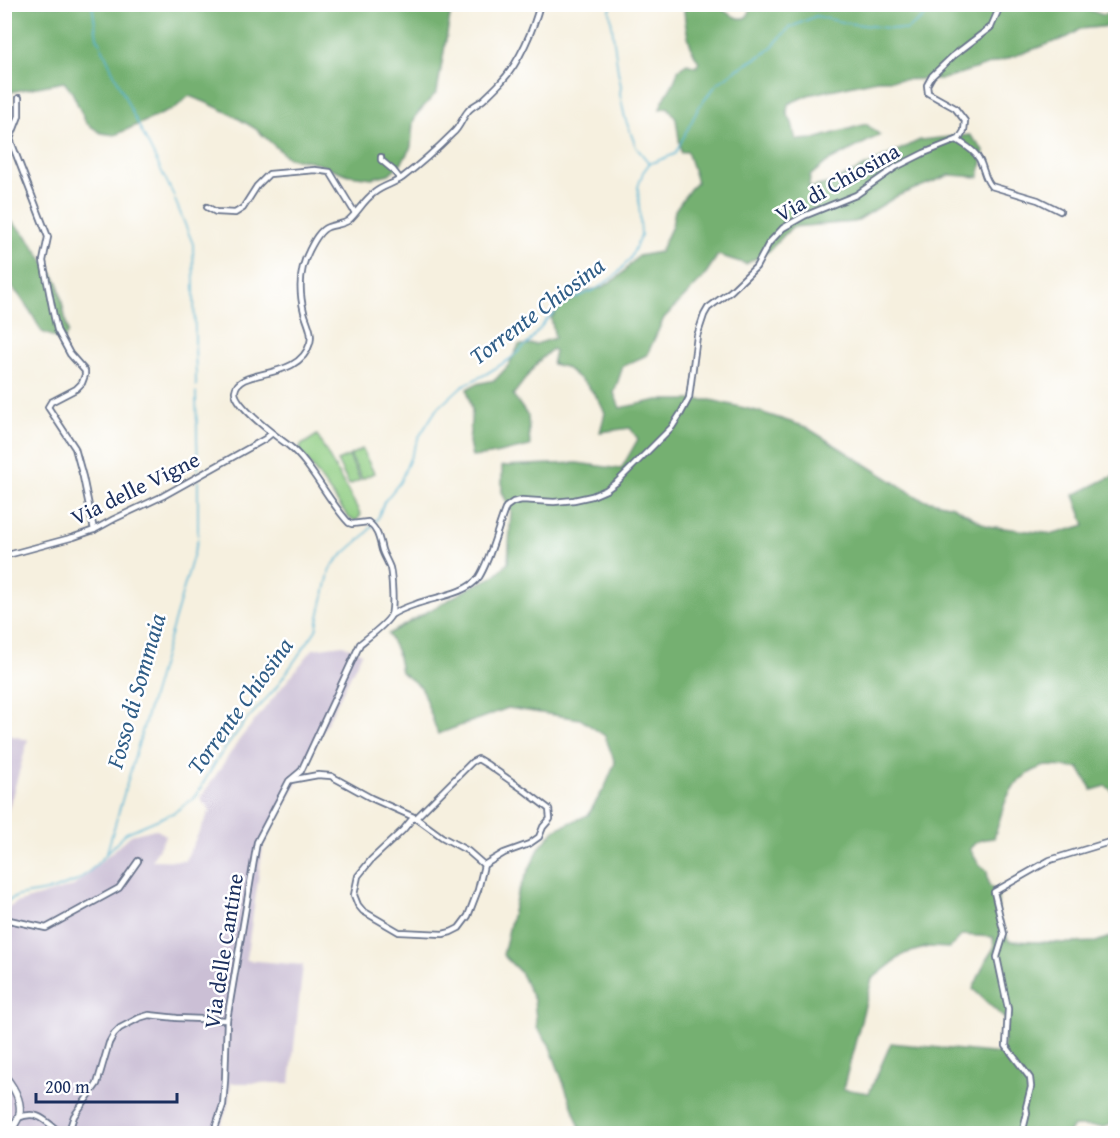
<svg xmlns="http://www.w3.org/2000/svg" width="1120" height="1138" viewBox="0 0 1120 1138" font-family="'Gentium Book Plus',serif">
<rect width="100%" height="100%" fill="#fff"/>
<filter id="ink" filterUnits="userSpaceOnUse"><feTurbulence type="fractalNoise" baseFrequency=".0167" numOctaves="2"/><feDisplacementMap in="SourceGraphic" scale="12" xChannelSelector="R" yChannelSelector="G"/><feConvolveMatrix kernelMatrix="1 2 1 2 8 2 1 2 1" color-interpolation-filters="sRGB"/></filter>
<filter id="wash" filterUnits="userSpaceOnUse"><feTurbulence type="fractalNoise" baseFrequency=".008" numOctaves="4" result="noise"/><feDisplacementMap in="SourceGraphic" scale="24" xChannelSelector="R" yChannelSelector="G"/><feGaussianBlur stdDeviation="1.35" result="paint"/><feColorMatrix in="noise" values="0 0 0 0 0 0 0 0 0 0 0 0 0 0 0 0 0 1.4 0 .05"/><feComposite in="paint" operator="in"/></filter>
<g filter="url(#wash)">
<rect width="100%" height="100%" fill="#f6f0df"/>
<g fill="#cbbfd5">
<polygon points="343,645 362,653 295,786 263,846 246,960 303,965 290,1083 231,1083 228,1105 218,1133 5,1133 4,911 16,903 74,886 131,835 155,829 166,835 152,860 185,861 210,810 200,799 239,740 313,649"/>
<polygon points="5,734 28,740 5,822 4,734"/>
</g>
<g fill="#90cd83" stroke="#567e70" stroke-width="1.5">
<polygon points="317,435 361,515 356,521 349,518 299,449 301,448 300,446"/>
<polygon points="362,449 374,473 362,479 350,455"/>
<polygon points="349,456 360,480 349,485 337,461"/>
</g>
<g fill="#74b071" stroke="#487068" stroke-width="1.5" fill-rule="evenodd">
<path d="M687 4 717 5C723 10 741 25 748 15 750 12 751 8 752 4H1072L1103 15 1115 9V19L1111 21 1110 26 1080 29 1068 37 1003 60 943 79 877 80 808 95 788 104 787 113 792 123 796 140 814 139 866 124 880 135 827 162 810 176 809 188 830 183 920 140 970 135 984 151 979 177 950 175 897 196 855 222 792 227 769 251 746 264 718 255 703 278 664 318 647 355 623 366 614 393 620 408 658 400H711L757 411 806 427 921 499 953 506 987 526 1054 534 1085 525 1074 495 1106 479 1115 476V793L1106 786 1092 790 1079 768C1068 768 1057 766 1046 766 1041 767 1037 769 1033 771 1003 787 1004 810 994 838 984 839 976 840 970 849L978 863 987 871 989 885 998 894V919L1009 941 1070 943 1096 942 1115 935V1122L1105 1127 1073 1126 1068 1134 582 1133 549 1044 537 1028 534 1000 520 972 503 955 517 894 540 847 556 829 588 815 605 787 615 763 605 736 580 719 508 708 438 734 421 687 401 672 397 652 388 634 471 587 493 577 508 563 511 511 502 492V466L577 463 621 469 638 439 630 428 600 432 605 413 598 399 587 385 565 367 552 364 555 351 552 349 538 362 513 395 528 416 530 446 490 455 472 457 469 442 472 410 467 389 476 384 495 380 508 366 519 345 536 344 555 338 551 318 561 306 589 290 601 288 620 276 638 256 660 252 672 226 675 210 690 189 697 182 687 151 681 153 676 119 668 107 660 109C664 95 676 84 678 70L687 64 696 67 699 62C689 49 684 22 684 6ZM962 935 993 937 994 948 986 960 973 989 1006 1020 1002 1054 891 1043 869 1093 843 1089 872 979 904 954 928 947 950 948Z"/>
<polygon points="5,5 452,5 437,92 417,114 413,123 411,147 402,162 389,174 372,178 349,175 310,161 288,158 256,129 229,113 205,102 189,96 175,108 115,135 101,133 86,123 72,92 64,82 5,93"/>
<polygon points="4,215 26,235 58,282 68,332 63,341 42,332 30,311 19,295 5,280"/>
</g>
<g fill="none" stroke-linecap="round" stroke-linejoin="round">
<g stroke="#54b2d3" stroke-width="1.5">
<polyline points="92,4 97,37 129,106 174,196"/>
<polyline points="612,4 610,11 618,72 621,86 620,94 625,118 636,147 649,163"/>
<polyline points="175,200 193,244 196,386"/>
<polyline points="196,392 198,473"/>
<polyline points="198,480 198,536"/>
<polyline points="107,852 198,539"/>
<polyline points="4,903 18,896 52,890 77,881 92,869 126,833 175,812 195,797 218,758 244,723 275,689 316,630 330,569 337,560 366,534 378,518 384,502 400,482 419,437 436,410 462,386 486,374 510,359 528,343 549,317 570,300 596,289 617,274 630,259 641,235 638,187 643,172 649,164 675,154 699,107 717,84 736,70 767,52 789,28 816,16 846,23 906,30 931,12 932,4"/>
</g>
</g>
</g>
<g filter="url(#ink)">
<g fill="none" stroke-linecap="round" stroke-linejoin="round">
<g stroke="#68738b" stroke-width="8">
<g id="street">
<polyline points="19,98 19,116 10,139 48,237 43,261 54,317 57,330 70,354 85,371 85,375 82,383 76,389 51,402 48,407 75,448 83,477 94,530"/>
<path d="M957 140C965 145 975 151 979 159 984 168 984 178 991 186L1038 200 1060 211"/>
<polyline points="381,157 381,160 393,170 400,179"/>
<polyline points="207,207 216,212 235,213 243,208 257,186 269,174 315,170 330,172 355,213"/>
<polyline points="4,556 74,537 94,530 114,519 163,496 265,439 271,434"/>
<path d="M391 615C399 610 407 607 416 604 435 597 467 594 479 577 491 558 497 529 506 507L513 502 522 500 554 502 574 500 592 496 606 490 617 482 672 427 681 413 689 398 697 336 704 315 708 308 731 291 756 267 769 243 783 228 804 216 856 195 896 167 924 153 959 139 964 131 965 121 955 108 928 93 927 85 932 76 953 56 991 27 1001 4"/>
<polygon points="478,759 488,765 524,790 549,809 550,819 543,827 539,837 529,844 504,853 484,865 478,890 468,916 459,928 451,932 443,934 399,932 363,911 358,905 354,895 358,876 371,860 403,830 412,819 416,818 472,762"/>
<polyline points="291,780 318,775 331,776 371,798 416,818 442,837 468,851 484,865"/>
<polyline points="4,923 9,920 46,928 119,888 138,861"/>
<path d="M18 1118C38 1109 46 1122 62 1134"/>
<polyline points="68,1134 74,1116 97,1084 109,1043 114,1034 120,1028 139,1018 149,1015 177,1018 227,1020"/>
<path d="M213 1134 223 1105 225 1080 227 1020 257 842 289 781 301 771 360 644C367 638 387 624 391 615 394 606 392 577 390 568 388 562 384 556 382 550 379 538 378 530 368 522L352 524 349 523C328 501 311 463 288 445 277 437 234 405 235 391 238 367 299 382 310 343 313 332 307 323 304 312 299 292 299 270 309 251 313 243 319 230 328 227 336 224 343 225 349 220 358 212 364 200 374 193 382 186 393 184 402 178 419 165 438 148 453 133 460 127 462 118 468 111 472 106 478 104 483 100 489 94 496 88 502 81 519 63 534 28 540 4"/>
<polyline points="1022,1134 1027,1113 1026,1107 1031,1087 1030,1078 1006,1046 1008,1009 997,957 1004,934 994,892 1050,860 1116,840"/>
</g>
</g>
<g stroke="#68738b" stroke-width="9">
<path id="secondary" d="M4 1075C13 1086 23 1102 19 1116 17 1122 12 1128 9 1134"/>
</g>
<use href="#street" stroke="#fff" stroke-width="4.5"/>
<use href="#secondary" stroke="#fff" stroke-width="6"/>
</g>
</g>
<g text-anchor="middle" stroke-width="5" stroke-linejoin="round" paint-order="stroke">
<g font-size="22" fill="#1b2f5e" stroke="#fff">
<text transform="translate(837 182) rotate(-29)" y="8">Via di Chiosina</text>
<text transform="translate(135 488) rotate(-26)" y="8">Via delle Vigne</text>
<text transform="translate(223 951) rotate(-81)" y="8">Via delle Cantine</text>
</g>
<g font-size="24" font-style="italic" fill="#2f5d87" stroke="#fff">
<text transform="translate(537 311) rotate(-37)" y="8">Torrente Chiosina</text>
<text transform="translate(136 691) rotate(-74)" y="8">Fosso di Sommaia</text>
<text transform="translate(240 706) rotate(-54)" y="8">Torrente Chiosina</text>
</g>
</g>
<rect width="1120" height="1138" fill="none" stroke="#fff" stroke-width="24"/>
<path d="M36 1093v9h141v-9" fill="none" stroke="#1b2f5e" stroke-width="3"/>
<text x="45" y="1093" font-size="18" fill="#1b2f5e" stroke="#ffffff" stroke-width="4.5" paint-order="stroke">200 m</text>
</svg>
